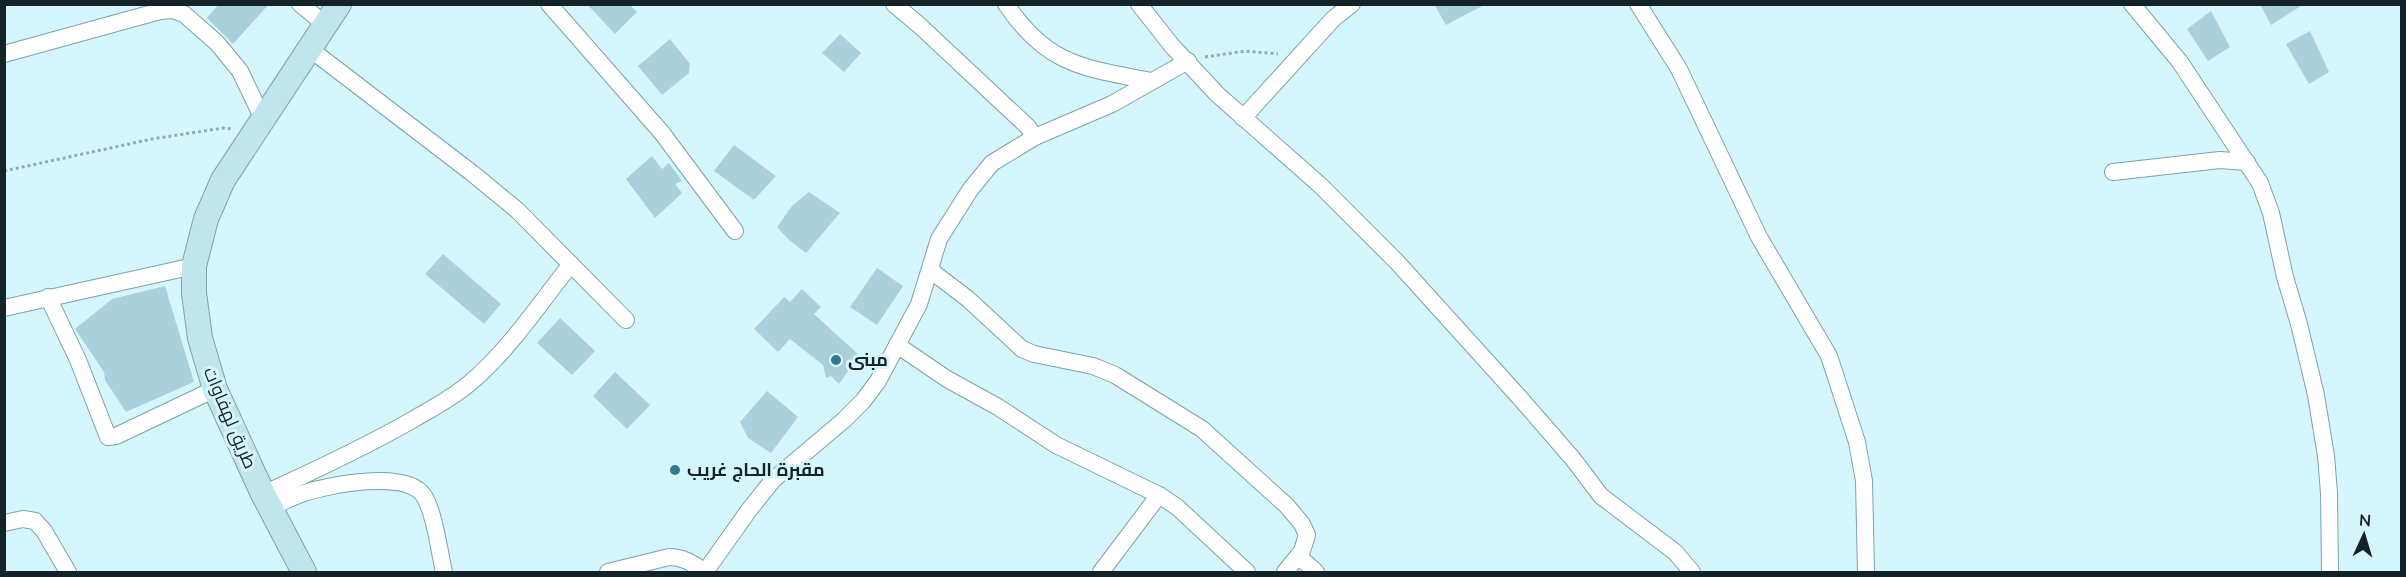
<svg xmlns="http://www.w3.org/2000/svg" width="2406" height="577" viewBox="0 0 2406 577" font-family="'Nunito Sans',Cairo,sans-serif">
<rect width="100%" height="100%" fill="#d6f6fe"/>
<g fill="#aad1db">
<polygon points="219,4 269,4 233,44 207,18"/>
<polygon points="587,4 629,4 637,12 615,34"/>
<polygon points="1434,4 1486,4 1446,25"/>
<polygon points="2260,4 2304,4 2271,25"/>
<polygon points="2211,11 2230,47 2208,61 2187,29"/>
<polygon points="2310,31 2329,72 2309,84 2286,44"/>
<polygon points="840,34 861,53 844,72 822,53"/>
<polygon points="670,39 690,64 689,73 662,95 638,66"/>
<polygon points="734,145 776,176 754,200 714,171"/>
<polygon points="652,156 662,169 669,163 682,181 675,184 682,193 655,218 626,179"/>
<polygon points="809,192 840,213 806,253 789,240 777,227 792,206"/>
<polygon points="443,254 501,304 484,324 425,274"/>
<polygon points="877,268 903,286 877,325 850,307"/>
<polygon points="165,286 194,382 126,412 105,380 104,372 75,329 112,299"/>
<polygon points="802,289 821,307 814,314 859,355 839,384 831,376 826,378 823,365 790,339 778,352 754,329 784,297 790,302"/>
<polygon points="560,318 595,351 572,375 537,343"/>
<polygon points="615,372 650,405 627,429 593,396"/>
<polygon points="767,391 798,417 771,453 748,438 740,422"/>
</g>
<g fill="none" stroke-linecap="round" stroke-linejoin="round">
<g stroke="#7ca2ab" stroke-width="18">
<g id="street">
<polyline points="300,4 325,24"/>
<polyline points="549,4 662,133 735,231"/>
<polyline points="894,4 919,25 1028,127 1035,137"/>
<path d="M1006 4C1047 66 1085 68 1151 81"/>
<polyline points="1139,4 1172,46 1218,95 1321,186 1397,262 1520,398 1573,459 1601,496 1675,552 1692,572"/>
<polyline points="1638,4 1679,69 1759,237 1829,356 1857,442 1864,481 1866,572"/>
<polyline points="2132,4 2180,62 2260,183 2271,213 2285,277 2299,324 2316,395 2326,456 2329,493 2330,572"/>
<polyline points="310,49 472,173 517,210 626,320"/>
<polyline points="4,54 160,11 172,10 184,14 217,43 240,71 263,119"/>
<polyline points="1243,118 1333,19 1352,4"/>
<polyline points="2113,172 2220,160 2247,162"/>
<polyline points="930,270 968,299 1022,349 1034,354 1093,366 1115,375 1202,429 1287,506 1302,524 1307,535 1302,551 1298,556 1316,572"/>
<polyline points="48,297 78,360 108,437 116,436 215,389"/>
<polyline points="4,308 194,266"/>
<polyline points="897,345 947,379 998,407 1056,445 1159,495 1177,507 1247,572"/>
<path d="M263 494C314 471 365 447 414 419 433 408 454 397 471 382 508 351 541 302 571 264"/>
<path d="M269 508C281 503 292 497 304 493 329 485 407 469 424 496 435 515 439 550 444 572"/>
<polyline points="4,523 23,519 35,521 44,531 68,572"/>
<path d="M608 572 669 557C684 557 693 564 705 572"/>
<polyline points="705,572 749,510 773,480 844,420 863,401 878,381 919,304 939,239 970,190 992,163 1035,137 1112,104 1188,61"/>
<polyline points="1101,572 1159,495"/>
<polyline points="1285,572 1298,556"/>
</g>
</g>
<g stroke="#7ca2ab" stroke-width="26">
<polyline id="secondary" points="304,572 263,494 215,389 200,338 194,293 194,266 206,219 223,180 339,4"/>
</g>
<g stroke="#90aab0" stroke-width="3" stroke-dasharray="3 3" stroke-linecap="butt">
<polyline points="1205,57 1245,51 1278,54"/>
<polyline points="4,171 152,139 223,128 232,129"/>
</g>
<use href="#street" stroke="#fff" stroke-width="16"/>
<use href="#secondary" stroke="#c0e5ed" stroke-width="24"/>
</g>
<g fill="#357988" stroke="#d6f6fe" stroke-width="2">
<circle cx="836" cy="360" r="6"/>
<circle cx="675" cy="470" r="6"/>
</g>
<g text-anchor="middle" stroke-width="6" stroke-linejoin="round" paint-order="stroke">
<g font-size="18" font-weight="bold" fill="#142327" stroke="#d6f6fe" text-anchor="start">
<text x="848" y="366">مبنى</text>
<text x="687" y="476">مقبرة الحاج غريب</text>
</g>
<g font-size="18" fill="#142327" stroke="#d6f6fe">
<text transform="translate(230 418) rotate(67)" y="6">طريق لهفاوات</text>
</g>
</g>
<rect width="2406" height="577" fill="none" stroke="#142327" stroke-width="12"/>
<g transform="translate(2364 535) rotate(4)" stroke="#d6f6fe" stroke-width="4.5" paint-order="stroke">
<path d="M0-4.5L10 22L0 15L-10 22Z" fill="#142327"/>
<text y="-9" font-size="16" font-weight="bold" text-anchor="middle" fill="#142327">N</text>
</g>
</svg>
